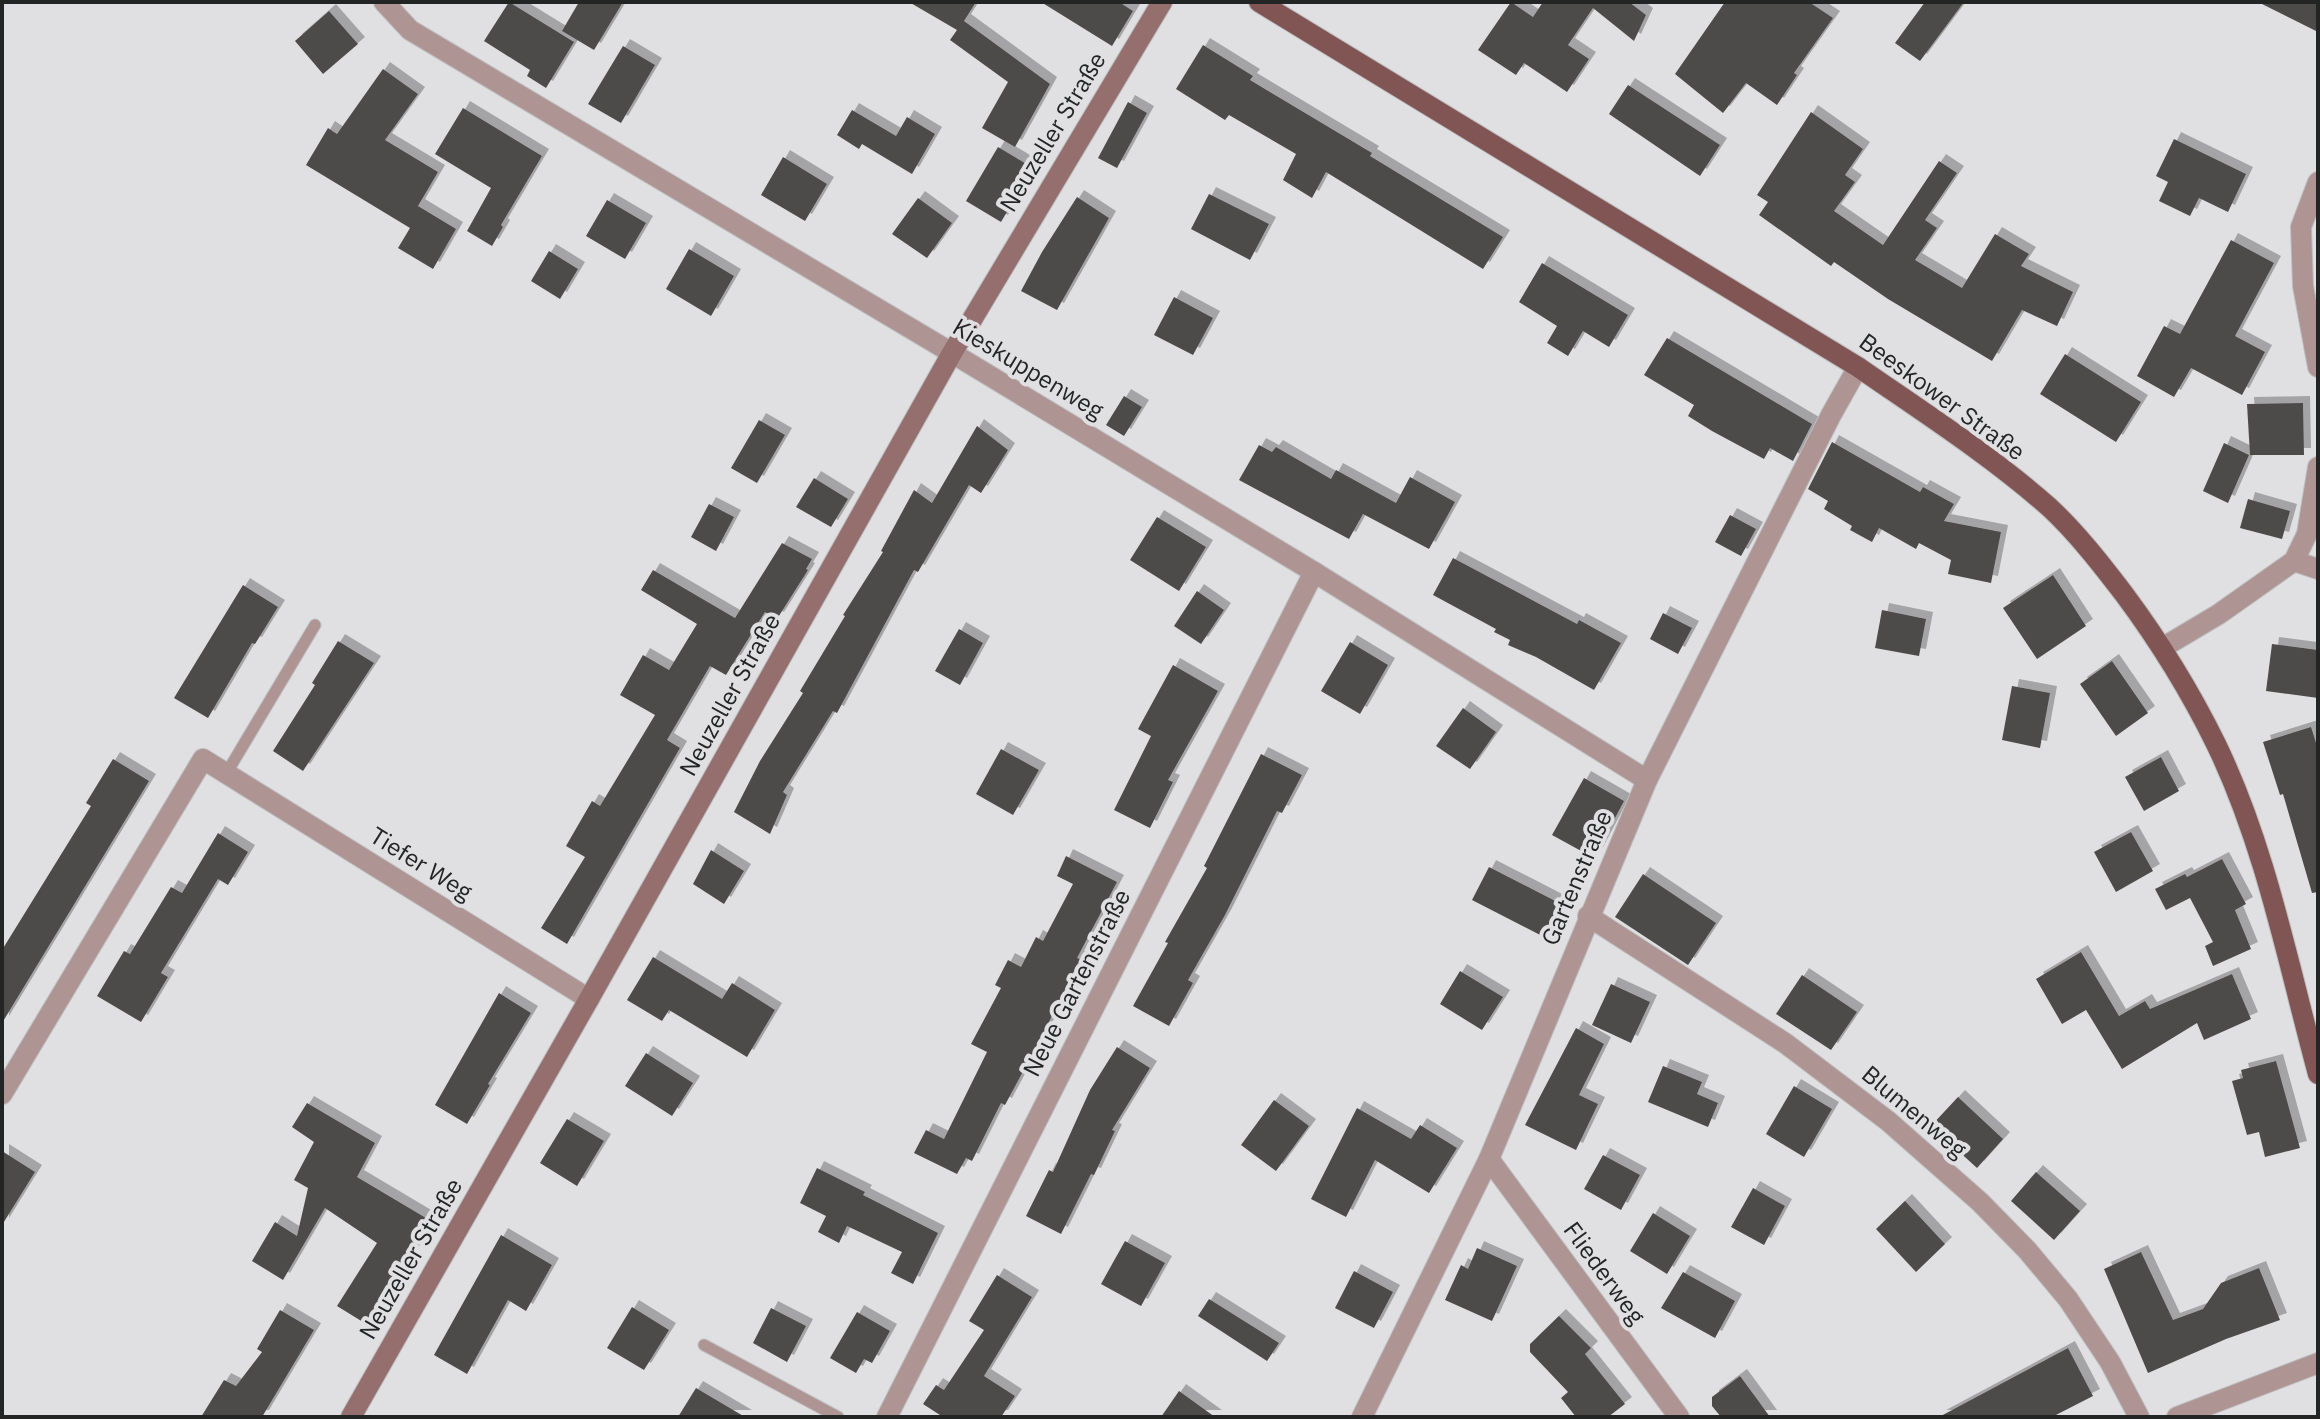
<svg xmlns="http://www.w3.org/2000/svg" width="2320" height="1419" viewBox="0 0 2320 1419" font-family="'IBM Plex Sans',sans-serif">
<defs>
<filter id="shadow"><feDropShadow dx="7" dy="-7" stdDeviation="0" flood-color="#0004"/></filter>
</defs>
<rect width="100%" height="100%" fill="#e0e0e2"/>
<g fill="#4d4b4a" filter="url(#shadow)">
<polygon points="509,2 574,42 546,88 527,76 530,70 484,41"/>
<polygon points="579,2 623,2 594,50 562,31"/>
<polygon points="909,2 976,2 964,21 1050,84 1015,147 982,128 1008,82 950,40 957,30"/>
<polygon points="1041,2 1119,2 1133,11 1112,46"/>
<polygon points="1511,2 1533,17 1543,2 1629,2 1646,15 1634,41 1593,8 1568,45 1589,59 1567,92 1524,63 1516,75 1478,50"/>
<polygon points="1725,2 1809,2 1833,18 1794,73 1797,75 1777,105 1746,83 1723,113 1675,74"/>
<polygon points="1925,2 1964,2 1920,61 1895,43"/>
<polygon points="2258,2 2318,2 2318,32"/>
<polygon points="329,11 358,44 323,74 295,41"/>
<polygon points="1203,45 1253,76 1250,80 1372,153 1370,156 1503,237 1483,269 1326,172 1312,198 1283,180 1296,154 1229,115 1225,120 1176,89"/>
<polygon points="623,46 655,65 621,123 588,104"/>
<polygon points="383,69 418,94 385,140 438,172 418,206 456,229 433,269 398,248 410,228 306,165 328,128 337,134"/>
<polygon points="1628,85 1720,145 1700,176 1609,114"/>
<polygon points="1128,102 1147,113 1117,168 1098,158"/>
<polygon points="463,108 542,156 501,225 503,227 492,246 467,231 491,188 435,154"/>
<polygon points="852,110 896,136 907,117 935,134 912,174 862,144 859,149 837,135"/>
<polygon points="1811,112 1863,149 1845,175 1855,182 1834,211 1883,245 1939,161 1957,173 1925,220 1937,228 1915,260 1962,288 1995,234 2029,254 2021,266 2073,292 2057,326 2022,310 1992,361 1888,299 1834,262 1831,266 1759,215 1768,202 1757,195"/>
<polygon points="2174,139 2246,174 2228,212 2199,198 2190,216 2159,201 2168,182 2156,176"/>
<polygon points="998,147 1033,168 1001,222 966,201"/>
<polygon points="783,157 827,184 805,221 761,195"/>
<polygon points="1209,194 1269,224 1250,260 1191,229"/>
<polygon points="1077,197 1109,218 1057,310 1021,291 1042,252"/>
<polygon points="918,198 952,223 927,258 892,234"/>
<polygon points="607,200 646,223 625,259 586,236"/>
<polygon points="2231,240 2274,263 2235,336 2265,352 2242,395 2191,368 2174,397 2137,376 2164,326 2180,334"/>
<polygon points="689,249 734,276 711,316 666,289"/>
<polygon points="549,251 578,269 560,299 531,281"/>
<polygon points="1542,263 1628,315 1609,347 1583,331 1568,356 1547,343 1557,326 1519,302"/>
<polygon points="1174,297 1213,318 1193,355 1154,335"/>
<polygon points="1667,338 1812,424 1793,461 1770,448 1764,459 1712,431 1688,416 1694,405 1644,375"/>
<polygon points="2065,354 2141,402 2116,442 2040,394"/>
<polygon points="1124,396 1142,407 1124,436 1106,425"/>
<polygon points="2303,403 2304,455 2250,455 2247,404"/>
<polygon points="759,420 785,435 757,483 731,468"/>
<polygon points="977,426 1008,450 981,493 969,485 918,572 914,570 837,713 833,711 783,792 787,795 770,834 734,812 760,761 803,693 800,691 845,616 843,615 883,552 881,551 914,490 932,503"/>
<polygon points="1832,442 1920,492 1923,487 1954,504 1944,521 2001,532 1991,583 1948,574 1951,560 1919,543 1916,549 1879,528 1872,542 1850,530 1852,526 1824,509 1828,501 1808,489"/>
<polygon points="2224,443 2249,455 2228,503 2203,491"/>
<polygon points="1259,445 1272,452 1276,447 1331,479 1336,470 1396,503 1410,477 1455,502 1429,549 1363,514 1349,539 1239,480"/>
<polygon points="814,478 848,499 831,527 796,507"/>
<polygon points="2248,499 2290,511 2282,539 2240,528"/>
<polygon points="709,504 734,517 716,551 691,537"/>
<polygon points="1730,515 1756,529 1741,556 1715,542"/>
<polygon points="1157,517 1206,547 1179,591 1130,560"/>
<polygon points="782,543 812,559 806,569 808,570 777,619 765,612 726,675 710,666 667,740 680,748 567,944 541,928 585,857 566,846 592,801 600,806 655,715 620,695 643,655 669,670 697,624 641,590 653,570 735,618"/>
<polygon points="1453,558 1577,624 1579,620 1621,643 1594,690 1536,657 1508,645 1510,640 1494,632 1496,629 1433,595"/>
<polygon points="2053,575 2086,626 2037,659 2003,608"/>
<polygon points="243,585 278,607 255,644 252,643 208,718 174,698"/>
<polygon points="1197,591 1224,610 1201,644 1174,626"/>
<polygon points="1882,610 1926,619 1919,656 1875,648"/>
<polygon points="1663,613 1692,628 1678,654 1650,639"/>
<polygon points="959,629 983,643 960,685 935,671"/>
<polygon points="338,641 374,663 303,771 273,751 315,685 312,683"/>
<polygon points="1350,642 1388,665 1360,714 1321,691"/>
<polygon points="2272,644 2318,650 2318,698 2266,691"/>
<polygon points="2112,661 2148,713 2116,736 2080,684"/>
<polygon points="1173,665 1218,691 1168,780 1173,782 1150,828 1114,810 1151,736 1138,729"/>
<polygon points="2012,686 2050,693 2040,748 2002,740"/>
<polygon points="1463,708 1496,732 1470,769 1436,746"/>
<polygon points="2311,727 2318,749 2318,892 2312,893 2283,794 2280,795 2263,742"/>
<polygon points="1001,749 1039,770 1013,815 976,794"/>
<polygon points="1261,754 1302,775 1282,813 1277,811 1225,915 1188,980 1193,983 1169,1026 1133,1006 1168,943 1165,942 1207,868 1204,866"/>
<polygon points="2161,757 2179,791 2144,811 2125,777"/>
<polygon points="113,759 149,781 2,1023 2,950 91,806 86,803"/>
<polygon points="1584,778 1624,801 1594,858 1552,835"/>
<polygon points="2131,832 2153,871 2116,892 2094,852"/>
<polygon points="218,833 248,852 228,885 218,879 161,973 168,977 141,1022 97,996 124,951 130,954 171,887 182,893"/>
<polygon points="711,850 744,871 724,904 693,884"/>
<polygon points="1066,856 1117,882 1077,958 1080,959 1044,1032 1005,1105 1001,1103 972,1161 966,1158 957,1174 914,1153 926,1130 944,1139 987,1052 971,1044 1001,988 995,985 1008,960 1021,967 1036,937 1043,941 1073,884 1057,876"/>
<polygon points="2222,859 2246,904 2235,910 2251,949 2213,966 2205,946 2213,942 2190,898 2166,910 2155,889 2185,874 2187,877"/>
<polygon points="1489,867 1563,905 1546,938 1472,900"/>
<polygon points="1643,874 1716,923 1688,965 1615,917"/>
<polygon points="2081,952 2119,1016 2145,1001 2150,1009 2232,974 2251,1019 2204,1040 2197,1023 2122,1069 2086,1010 2062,1024 2036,979"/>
<polygon points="653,957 722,999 732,983 775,1010 747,1057 669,1010 662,1021 627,1000"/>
<polygon points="1460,971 1503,997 1482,1030 1440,1004"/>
<polygon points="1802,975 1857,1012 1831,1050 1776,1014"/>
<polygon points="1611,984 1650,1002 1631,1043 1592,1025"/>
<polygon points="499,993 531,1013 488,1084 490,1085 467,1124 435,1105"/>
<polygon points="1576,1028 1604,1044 1579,1095 1598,1104 1576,1150 1525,1125"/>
<polygon points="1117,1047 1150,1068 1112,1130 1115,1131 1094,1175 1091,1174 1061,1234 1026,1216 1049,1170 1053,1172 1090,1090"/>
<polygon points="646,1053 693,1083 672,1116 625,1086"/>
<polygon points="2276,1061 2300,1148 2265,1157 2259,1132 2247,1135 2232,1081 2243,1078 2241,1070"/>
<polygon points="1663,1066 1702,1082 1697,1094 1718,1103 1708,1127 1648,1102"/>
<polygon points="1794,1086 1832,1109 1804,1157 1766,1134"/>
<polygon points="1958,1097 2003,1139 1977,1168 1931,1126"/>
<polygon points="1274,1100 1309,1126 1276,1171 1241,1145"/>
<polygon points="307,1103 375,1143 357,1177 431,1221 393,1285 396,1287 371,1327 337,1306 377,1243 325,1208 283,1280 252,1261 275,1222 297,1236 308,1188 294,1180 314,1142 292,1127"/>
<polygon points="1357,1108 1411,1139 1420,1125 1457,1148 1429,1193 1375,1160 1346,1217 1311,1199"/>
<polygon points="567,1119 604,1141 577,1186 540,1163"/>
<polygon points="2,1151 35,1172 2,1225"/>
<polygon points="1603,1155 1640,1175 1621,1210 1584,1189"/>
<polygon points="817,1168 865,1192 863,1195 938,1233 913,1284 891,1273 902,1252 847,1226 839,1243 818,1232 826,1216 800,1203"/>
<polygon points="2036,1172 2080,1211 2054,1240 2011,1201"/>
<polygon points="1753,1188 1785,1206 1764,1245 1731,1227"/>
<polygon points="1905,1201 1945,1244 1916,1272 1876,1229"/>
<polygon points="1653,1213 1690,1236 1667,1274 1630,1251"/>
<polygon points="501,1235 552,1265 526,1311 508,1300 467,1374 434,1355"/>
<polygon points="1125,1241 1165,1263 1141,1306 1101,1284"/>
<polygon points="1477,1248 1517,1266 1492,1321 1445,1300 1461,1265 1468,1269"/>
<polygon points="2141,1252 2173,1320 2203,1309 2221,1283 2259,1268 2280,1320 2226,1339 2148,1373 2104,1269"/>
<polygon points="1354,1271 1393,1292 1374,1328 1335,1308"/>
<polygon points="1683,1272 1735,1301 1715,1338 1661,1308"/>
<polygon points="997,1275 1032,1297 984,1376 1015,1396 1001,1417 943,1417 923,1404 936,1385 944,1390 984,1330 969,1321"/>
<polygon points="1209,1299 1279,1343 1267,1361 1198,1316"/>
<polygon points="632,1307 669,1330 644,1370 607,1348"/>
<polygon points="771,1308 806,1326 787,1362 753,1343"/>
<polygon points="280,1310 314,1330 262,1417 201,1417 224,1380 236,1386 262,1352 257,1349"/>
<polygon points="857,1312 890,1331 872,1363 864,1359 856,1373 830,1358"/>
<polygon points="1559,1316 1591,1348 1585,1354 1625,1404 1608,1417 1576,1417 1561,1398 1568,1392 1530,1352 1530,1344"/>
<polygon points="2068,1348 2093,1396 2052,1417 1939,1417"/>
<polygon points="1740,1376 1757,1399 1770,1417 1721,1417 1712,1406 1712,1397"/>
<polygon points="696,1388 745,1417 678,1417"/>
<polygon points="1179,1391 1215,1417 1161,1417"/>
</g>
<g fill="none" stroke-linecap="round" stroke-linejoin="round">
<g stroke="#bebec0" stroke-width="13">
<g id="service">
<polyline points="226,774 315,625"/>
<polyline points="704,1345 838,1417"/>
</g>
</g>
<g stroke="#bebec0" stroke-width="22">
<g id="minor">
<polyline points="384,2 410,30 952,353 1314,572 1647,780"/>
<polyline points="2318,182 2301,227 2303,286 2318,367"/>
<polyline points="2294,561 2318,569"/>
<polyline points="2162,648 2219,614 2294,561 2307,534 2318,467"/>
<polyline points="1588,916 1785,1043 1888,1121 1980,1202 2027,1250 2068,1299 2110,1362 2139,1417"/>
<polyline points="2,1094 203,759 589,999"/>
<polyline points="1489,1159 1679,1417"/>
<polyline points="887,1417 1314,572"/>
<polyline points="1362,1417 1489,1159 1647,780 1831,415 1858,367"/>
<polyline points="2177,1417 2318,1363"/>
</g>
</g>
<g stroke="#bebec0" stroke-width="22">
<polyline id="secondary" points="351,1417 589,999 952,353 1162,2"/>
</g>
<g stroke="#bebec0" stroke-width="22">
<path id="primary" d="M1259 2 1858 367C1923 412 1990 455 2049 507 2077 533 2101 564 2124 594 2159 641 2190 691 2216 744 2266 847 2288 964 2318 1074"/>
</g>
<use href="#service" stroke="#ae9493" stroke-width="11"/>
<use href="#minor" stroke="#ae9493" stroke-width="20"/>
<use href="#secondary" stroke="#946f6e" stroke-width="20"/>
<use href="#primary" stroke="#815554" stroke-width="20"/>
</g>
<g text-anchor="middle" stroke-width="8" stroke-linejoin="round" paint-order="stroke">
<g font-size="24" fill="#232424" stroke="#e0e0e2">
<text transform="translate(1053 132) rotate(-59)" y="8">Neuzeller Straße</text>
<text transform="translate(1028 369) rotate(31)" y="8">Kieskuppenweg</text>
<text transform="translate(1942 397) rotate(36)" y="8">Beeskower Straße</text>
<text transform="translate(730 695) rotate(-61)" y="8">Neuzeller Straße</text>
<text transform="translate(421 864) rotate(32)" y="8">Tiefer Weg</text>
<text transform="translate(1577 878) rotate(-67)" y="8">Gartenstraße</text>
<text transform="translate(1077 983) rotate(-63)" y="8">Neue Gartenstraße</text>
<text transform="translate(1914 1112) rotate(40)" y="8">Blumenweg</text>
<text transform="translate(411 1259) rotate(-60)" y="8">Neuzeller Straße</text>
<text transform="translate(1604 1273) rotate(54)" y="8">Fliederweg</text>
</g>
</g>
<rect width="2320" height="1419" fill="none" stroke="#232424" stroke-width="8"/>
</svg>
